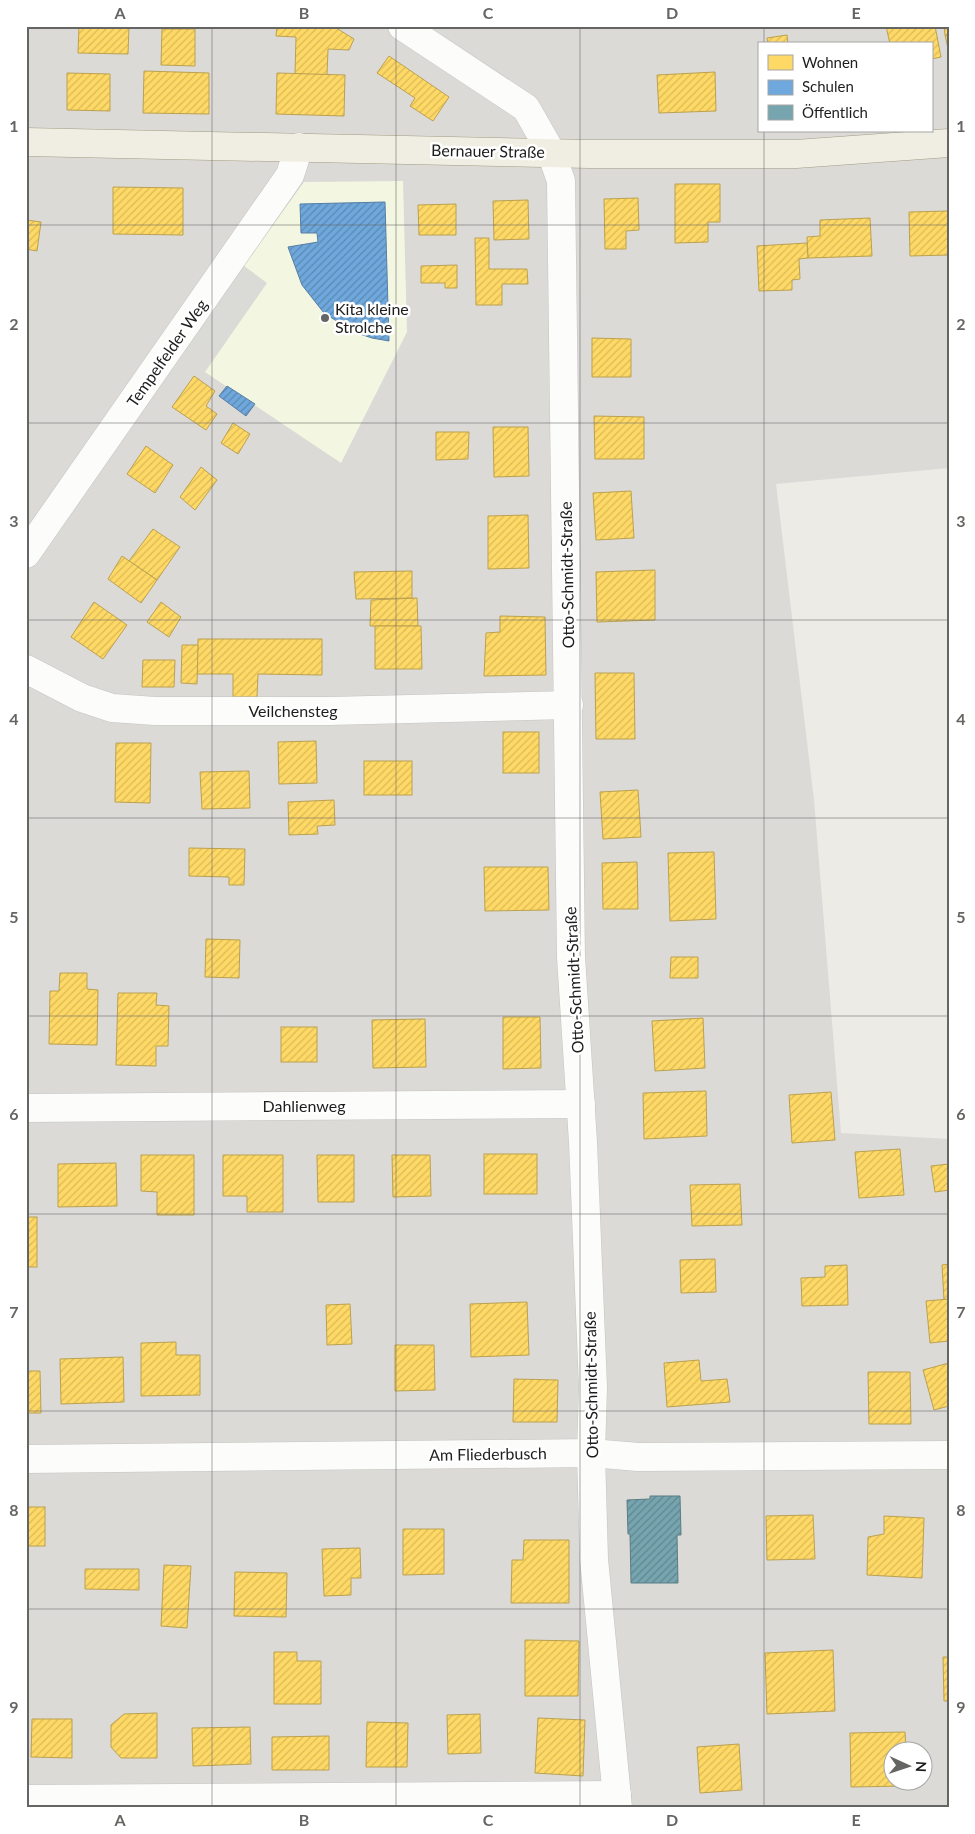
<svg xmlns="http://www.w3.org/2000/svg" width="975" height="1834" viewBox="0 0 975 1834" font-family="Lato,sans-serif">
<defs>
<pattern id="homes-hatch" width="6" height="6" patternUnits="userSpaceOnUse" patternTransform="scale(1.25)"><rect width="6" height="6" fill="#ffd966"/><path d="M-1 1l2-2M0 6l6-6M5 7l2-2" fill="none" stroke="#daba58"/></pattern>
<pattern id="schools-hatch" width="6" height="6" patternUnits="userSpaceOnUse" patternTransform="scale(1.25)"><rect width="6" height="6" fill="#6fa8dc"/><path d="M-1 1l2-2M0 6l6-6M5 7l2-2" fill="none" stroke="#5b88b2"/></pattern>
<pattern id="public-hatch" width="6" height="6" patternUnits="userSpaceOnUse" patternTransform="scale(1.25)"><rect width="6" height="6" fill="#76a5af"/><path d="M-1 1l2-2M0 6l6-6M5 7l2-2" fill="none" stroke="#60868e"/></pattern>
</defs>
<rect width="100%" height="100%" fill="#ecebe5"/>
<g fill="#dbdad7" fill-rule="evenodd">
<path d="M26 26H949V133L807 143 499 141 26 131ZM759 44H931V131H759Z"/>
<path d="M26 155 809 165 949 157V468L776 484 814 800 841 1133 949 1139V1808H26ZM892 1752H922V1782H892Z"/>
</g>
<polygon fill="#f3f6e0" points="403,181 407,332 341,463 205,372 267,283 244,266 304,182"/>
<polygon fill="#dadad7" points="241,268 264,283 216,352 193,336"/>
<g fill="url(#homes-hatch)" stroke="#bba150">
<polygon points="79,26 129,26 128,54 78,53"/>
<polygon points="277,26 333,26 354,39 349,50 328,49 327,75 295,74 296,37 276,36"/>
<polygon points="886,26 935,26 941,57 931,59 931,44 890,44"/>
<polygon points="944,26 949,26 949,35 945,35"/>
<polygon points="162,29 195,29 195,66 161,65"/>
<polygon points="787,35 788,44 768,44 767,38"/>
<polygon points="945,35 949,35 949,53"/>
<polygon points="389,56 449,97 433,121 410,106 415,98 377,73"/>
<polygon points="144,71 209,73 209,114 143,113"/>
<polygon points="715,72 716,111 659,113 657,75"/>
<polygon points="67,73 110,74 110,111 67,110"/>
<polygon points="277,73 345,75 344,116 276,114"/>
<polygon points="675,184 720,184 720,222 708,222 708,242 675,243"/>
<polygon points="113,187 183,188 183,235 113,234"/>
<polygon points="638,198 639,230 626,231 626,249 605,249 604,199"/>
<polygon points="528,200 529,239 494,240 493,201"/>
<polygon points="456,204 456,235 419,235 418,205"/>
<polygon points="949,211 949,255 910,256 909,212"/>
<polygon points="870,218 872,256 808,258 807,237 820,236 820,220"/>
<polygon points="26,220 41,222 37,251 26,249"/>
<polygon points="475,238 489,238 489,269 527,269 528,284 502,284 502,305 476,305"/>
<polygon points="807,243 808,258 799,259 800,279 792,280 792,290 759,291 757,246"/>
<polygon points="457,265 457,288 445,288 445,283 421,283 421,266"/>
<polygon points="592,338 631,339 631,377 592,377"/>
<polygon points="194,376 215,391 206,406 217,414 206,430 172,407"/>
<polygon points="594,416 644,417 644,459 595,459"/>
<polygon points="233,423 250,434 238,454 221,443"/>
<polygon points="493,427 528,427 529,476 494,477"/>
<polygon points="436,432 469,432 468,459 436,460"/>
<polygon points="146,446 173,465 155,493 127,474"/>
<polygon points="201,467 217,480 195,510 180,497"/>
<polygon points="631,491 634,538 596,540 593,493"/>
<polygon points="528,515 529,568 488,569 488,516"/>
<polygon points="153,529 180,547 157,580 129,561"/>
<polygon points="122,556 157,580 141,603 108,579"/>
<polygon points="655,570 655,620 597,622 596,572"/>
<polygon points="412,571 412,598 356,599 354,572"/>
<polygon points="417,598 418,626 370,626 371,600"/>
<polygon points="94,602 127,625 103,659 71,637"/>
<polygon points="161,602 181,617 169,637 147,622"/>
<polygon points="500,616 545,617 546,675 484,676 486,633 500,632"/>
<polygon points="375,626 421,626 422,669 375,669"/>
<polygon points="198,639 322,639 322,675 258,674 257,697 233,697 233,674 197,674"/>
<polygon points="182,645 198,645 197,684 181,683"/>
<polygon points="143,660 175,660 174,687 142,687"/>
<polygon points="595,673 634,673 635,739 596,739"/>
<rect x="503" y="732" width="36" height="41"/>
<polygon points="316,741 317,783 279,784 278,742"/>
<polygon points="116,743 151,743 150,803 115,802"/>
<rect x="364" y="761" width="48" height="34"/>
<polygon points="249,771 250,808 202,809 200,772"/>
<polygon points="638,790 641,837 603,839 600,792"/>
<polygon points="334,800 335,825 317,826 318,834 289,835 288,802"/>
<polygon points="189,848 245,849 244,885 229,885 229,877 189,876"/>
<polygon points="714,852 716,919 670,921 668,853"/>
<polygon points="637,862 638,909 603,909 602,863"/>
<polygon points="484,867 548,867 549,910 485,911"/>
<polygon points="206,939 240,940 239,978 205,977"/>
<polygon points="671,957 698,957 698,978 670,978"/>
<polygon points="60,973 87,973 87,989 98,990 97,1045 49,1044 50,991 59,991"/>
<polygon points="118,993 157,993 156,1005 169,1006 168,1046 156,1046 156,1066 116,1065"/>
<polygon points="503,1017 540,1017 541,1068 503,1069"/>
<polygon points="703,1018 705,1068 655,1071 652,1021"/>
<polygon points="425,1019 426,1067 373,1068 372,1020"/>
<rect x="281" y="1027" width="36" height="35"/>
<polygon points="706,1091 707,1136 644,1139 643,1093"/>
<polygon points="831,1092 835,1140 792,1143 789,1095"/>
<polygon points="900,1149 904,1195 859,1198 855,1152"/>
<rect x="484" y="1154" width="53" height="40"/>
<polygon points="141,1155 194,1155 194,1215 157,1215 157,1192 141,1191"/>
<polygon points="223,1155 283,1155 283,1212 247,1212 247,1196 223,1196"/>
<polygon points="317,1155 354,1155 354,1202 318,1202"/>
<polygon points="392,1155 430,1155 431,1196 393,1197"/>
<polygon points="116,1163 117,1206 58,1207 58,1164"/>
<polygon points="949,1164 949,1190 935,1192 931,1166"/>
<polygon points="740,1184 742,1225 692,1226 690,1185"/>
<rect x="26" y="1217" width="11" height="50"/>
<polygon points="715,1259 716,1292 681,1293 680,1260"/>
<polygon points="949,1264 949,1299 944,1300 942,1265"/>
<polygon points="847,1265 848,1305 802,1306 801,1278 825,1277 825,1266"/>
<polygon points="949,1299 949,1341 930,1343 926,1301"/>
<polygon points="527,1302 529,1355 471,1357 470,1304"/>
<polygon points="350,1304 352,1344 327,1345 326,1305"/>
<polygon points="176,1342 176,1355 200,1355 200,1395 141,1396 141,1343"/>
<polygon points="395,1345 434,1345 435,1390 395,1391"/>
<polygon points="123,1357 124,1402 61,1404 60,1359"/>
<polygon points="699,1360 701,1381 727,1379 730,1402 667,1407 664,1363"/>
<polygon points="949,1363 949,1406 934,1410 923,1370"/>
<polygon points="26,1371 40,1371 41,1413 26,1413"/>
<polygon points="868,1372 910,1372 911,1424 869,1424"/>
<polygon points="514,1379 558,1380 557,1422 513,1422"/>
<rect x="26" y="1507" width="19" height="39"/>
<polygon points="813,1515 815,1559 767,1560 766,1516"/>
<polygon points="884,1516 924,1518 922,1578 867,1575 868,1537 884,1534"/>
<polygon points="403,1529 444,1529 444,1574 403,1575"/>
<polygon points="524,1540 569,1540 569,1603 511,1603 512,1560 523,1560"/>
<polygon points="360,1548 361,1578 351,1578 351,1595 324,1596 322,1549"/>
<polygon points="164,1565 191,1566 187,1628 161,1626"/>
<polygon points="85,1569 139,1569 139,1590 85,1589"/>
<polygon points="235,1572 287,1573 286,1617 234,1616"/>
<polygon points="525,1640 579,1641 578,1696 525,1696"/>
<polygon points="833,1650 835,1711 767,1714 765,1653"/>
<polygon points="274,1652 297,1652 297,1661 321,1661 321,1704 274,1704"/>
<polygon points="943,1657 949,1657 949,1701 944,1701"/>
<polygon points="157,1713 157,1758 121,1758 111,1747 111,1725 124,1714"/>
<polygon points="480,1714 481,1753 448,1754 447,1715"/>
<polygon points="538,1718 585,1720 583,1776 535,1773"/>
<polygon points="32,1719 72,1719 72,1758 31,1757"/>
<polygon points="367,1722 408,1723 407,1767 366,1767"/>
<polygon points="250,1727 251,1764 193,1766 192,1728"/>
<polygon points="905,1732 906,1752 892,1752 892,1782 907,1782 907,1786 851,1787 850,1733"/>
<polygon points="329,1736 329,1770 272,1770 272,1737"/>
<polygon points="739,1744 742,1790 700,1793 697,1747"/>
</g>
<g fill="url(#schools-hatch)" stroke="#567ea3">
<polygon points="385,202 389,341 372,338 354,332 324,313 302,285 288,247 318,242 317,233 301,233 300,204"/>
<polygon points="227,386 255,404 246,416 219,396"/>
</g>
<polygon fill="url(#public-hatch)" stroke="#5b7c83" points="650,1496 680,1496 681,1535 677,1535 678,1583 631,1583 630,1534 628,1534 627,1500 650,1499"/>
<g fill="none" stroke-linecap="round" stroke-linejoin="round">
<g stroke="#c4c4c1" stroke-width="29">
<g id="minor">
<polyline points="402,26 526,108 551,152 561,181 571,957 583,1142 593,1387 591,1453 594,1559 618,1808"/>
<polyline points="26,554 290,175 299,147"/>
<polyline points="26,669 82,698 112,708 155,711 330,711 569,705"/>
<polyline points="26,1108 581,1104"/>
<polyline points="26,1459 591,1453 638,1457 949,1455"/>
<polyline points="26,1799 617,1795"/>
</g>
</g>
<g stroke="#a29c82" stroke-width="29">
<polyline id="major" points="26,142 589,154 796,154 949,143"/>
</g>
<use href="#minor" stroke="#fcfcfb" stroke-width="28"/>
<use href="#major" stroke="#f0eee3" stroke-width="28"/>
</g>
<path fill="none" stroke="#656563" stroke-width="1" stroke-opacity="0.55" d="M212 26V1808M396 26V1808M580 26V1808M764 26V44M764 131V1808M26 225H949M26 423H949M26 620H949M26 818H949M26 1016H949M26 1214H949M26 1411H949M26 1609H949"/>
<circle fill="#656563" stroke="#fff" stroke-width="2" cx="325" cy="318" r="5"/>
<g text-anchor="middle" stroke-width="5" stroke-linejoin="round" paint-order="stroke">
<g font-size="16" fill="#1d1d1d" stroke="#fff">
<text transform="translate(488 151) rotate(1)" y="6">Bernauer Straße</text>
<text transform="translate(167 353) rotate(-55)" y="6">Tempelfelder Weg</text>
<text transform="translate(567 575) rotate(-91)" y="6">Otto-Schmidt-Straße</text>
<text x="293" y="717">Veilchensteg</text>
<text transform="translate(574 980) rotate(-93)" y="6">Otto-Schmidt-Straße</text>
<text x="304" y="1112">Dahlienweg</text>
<text transform="translate(591 1385) rotate(-91)" y="6">Otto-Schmidt-Straße</text>
<text transform="translate(488 1454) rotate(-1)" y="6">Am Fliederbusch</text>
</g>
<g font-size="16" fill="#1d1d1d" stroke="#fff" text-anchor="start">
<text x="335" y="315">Kita kleine<tspan x="335" dy="18">Strolche</tspan></text>
</g>
</g>
<rect width="975" height="1834" fill="none" stroke="#ffffff" stroke-width="55"/>
<rect x="758" y="42" width="175" height="90" fill="#ffffff" stroke="#a5a5a5"/>
<rect x="768" y="55" width="25" height="15" fill="#ffd966" stroke="#a5a5a5"/>
<text x="802" y="68" font-size="15" fill="#1d1d1d">Wohnen</text>
<rect x="768" y="80" width="25" height="15" fill="#6fa8dc" stroke="#a5a5a5"/>
<text x="802" y="92" font-size="15" fill="#1d1d1d">Schulen</text>
<rect x="768" y="105" width="25" height="15" fill="#76a5af" stroke="#a5a5a5"/>
<text x="802" y="118" font-size="15" fill="#1d1d1d">Öffentlich</text>
<g transform="translate(908 1766) rotate(93)"><circle r="24" fill="#ffffff" stroke="#a5a5a5"/>
<path d="M0-4L9 19L0 12L-9 19Z" fill="#656563"/>
<text y="-8" font-size="14" font-weight="bold" text-anchor="middle" fill="#1d1d1d">N</text>
</g>
<rect x="28" y="28" width="920" height="1778" fill="none" stroke="#656563" stroke-width="2"/>
<g font-size="16" text-anchor="middle" font-weight="bold" fill="#656563">
<text x="120" y="19">A</text>
<text x="304" y="19">B</text>
<text x="488" y="19">C</text>
<text x="672" y="19">D</text>
<text x="856" y="19">E</text>
<text x="14" y="132">1</text>
<text x="961" y="132">1</text>
<text x="14" y="330">2</text>
<text x="961" y="330">2</text>
<text x="14" y="527">3</text>
<text x="961" y="527">3</text>
<text x="14" y="725">4</text>
<text x="961" y="725">4</text>
<text x="14" y="923">5</text>
<text x="961" y="923">5</text>
<text x="14" y="1120">6</text>
<text x="961" y="1120">6</text>
<text x="14" y="1318">7</text>
<text x="961" y="1318">7</text>
<text x="14" y="1516">8</text>
<text x="961" y="1516">8</text>
<text x="14" y="1713">9</text>
<text x="961" y="1713">9</text>
<text x="120" y="1826">A</text>
<text x="304" y="1826">B</text>
<text x="488" y="1826">C</text>
<text x="672" y="1826">D</text>
<text x="856" y="1826">E</text>
</g>
</svg>
